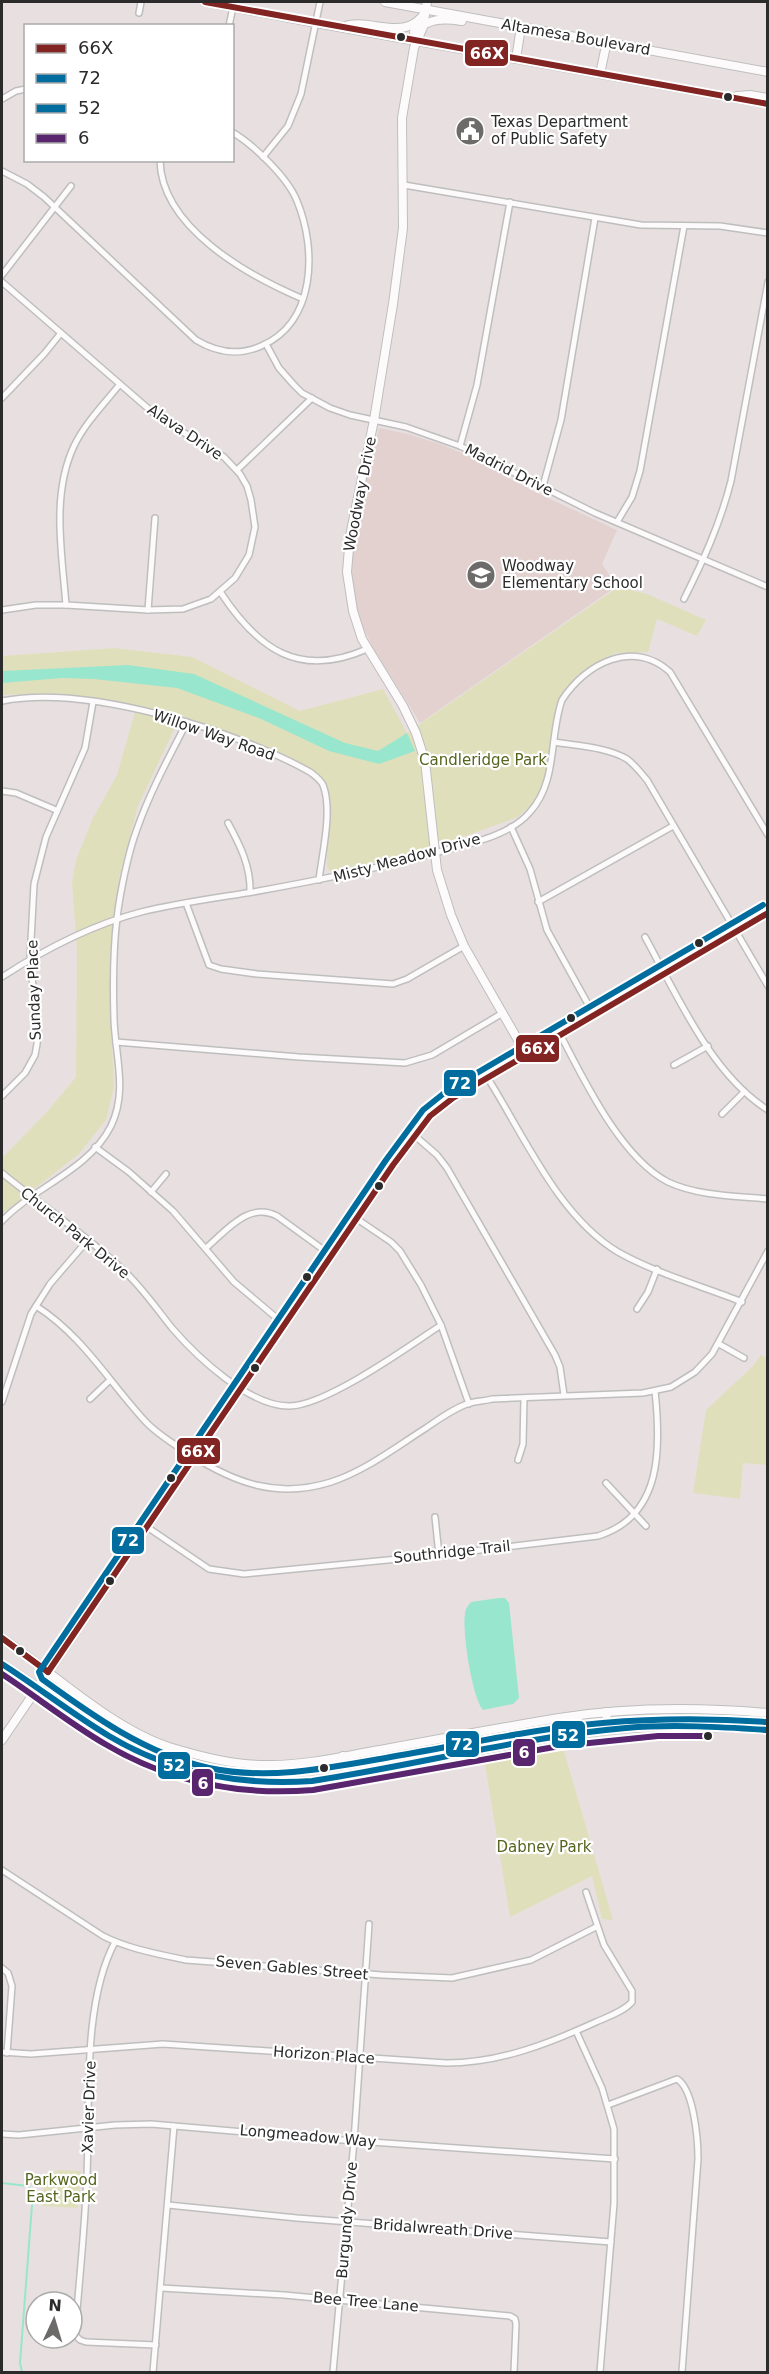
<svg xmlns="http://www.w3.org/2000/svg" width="769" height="2374" viewBox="0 0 769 2374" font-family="'DejaVu Sans',sans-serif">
<rect width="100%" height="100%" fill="#e8e0e0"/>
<polygon fill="#e2d1cf" points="379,428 408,434 443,445 471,457 533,491 617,530 602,564 617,586 420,723 372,646 359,618 353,589 351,564 353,539"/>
<g fill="#e0dfbb">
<polygon points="618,587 647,594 706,620 697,636 657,619 648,652 615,653 578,675 559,702 546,781 537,799 518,817 424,851 330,872 327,866 328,800 313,772 291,758 181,715 138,806 119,878 110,1001 114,1087 106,1120 79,1154 2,1214 2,1158 47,1112 76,1077 77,950 72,883 76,860 93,818 117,775 137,705 56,693 2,695 2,656 114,648 192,657 300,711 383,689 407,733"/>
<polygon points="761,1355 767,1358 767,1465 743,1463 740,1499 693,1493 706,1410 752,1367"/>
<polygon points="562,1744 613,1920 602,1919 592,1876 510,1917 484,1759"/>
<polygon points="59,2170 81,2171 78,2208 42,2206 45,2175"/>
</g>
<g fill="#98e6cd">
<polygon points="128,665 194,674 345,743 378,751 407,733 415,751 379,764 329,751 259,718 177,688 94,679 62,678 2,683 2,671"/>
<path d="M499 1598H505L509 1603 519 1698 513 1704 483 1710C472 1697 462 1632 465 1614 465 1609 468 1606 471 1602Z"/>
</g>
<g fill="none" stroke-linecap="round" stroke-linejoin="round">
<polyline stroke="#98e6cd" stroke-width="2" points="2,2183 28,2186 33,2192 20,2363 22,2372"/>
<g stroke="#bfbebe" stroke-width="8">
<g id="street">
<polyline points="139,13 141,2"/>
<polyline points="229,26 233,7"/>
<polyline points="2,99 16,91 26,89"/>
<polyline points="263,157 288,126 301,94 320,2"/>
<path d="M160 160C161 228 249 276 303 299"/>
<path d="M2 171 27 184 44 197 196 340C216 352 239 356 261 346 316 323 317 249 297 201 288 178 254 145 232 132"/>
<polyline points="404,185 641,225 720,226 768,233"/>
<polyline points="2,275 71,186"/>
<polyline points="2,282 158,417 224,457 240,474 247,486 251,500 255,527 249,555 235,578 211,599 183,609 148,610 66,605 36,605 2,610"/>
<polyline points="266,344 279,368 294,385 302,393 330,408 350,415 406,427 460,446 595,513 768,587"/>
<polyline points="2,398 44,354 61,333"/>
<polyline points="460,446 477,385 510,202"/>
<polyline points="237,470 312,398"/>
<polyline points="543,486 561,420 595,218"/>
<polyline points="617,522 632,497 640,471 684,226"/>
<path d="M221 593C258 649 299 679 367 649"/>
<path d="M684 599C704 559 720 524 731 481L768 282"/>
<path d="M66 605C62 553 51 495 74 446 85 423 104 404 120 384"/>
<polyline points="148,610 155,518"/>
<path d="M2 701C86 684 235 730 310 772 315 776 320 779 323 785 333 810 322 854 319 880"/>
<path d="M554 742C577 746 607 747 627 759 635 765 641 773 647 780L768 986"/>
<polyline points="2,791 16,793 56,810"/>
<path d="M228 823C240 845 251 867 250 892"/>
<polyline points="511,827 530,869 547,930 594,1015"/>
<polyline points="538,902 673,826"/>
<polyline points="186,903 209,965 221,969 257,974 393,984 407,979 464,946"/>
<path d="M645 937C677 995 711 1074 768 1110"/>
<path d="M2 977C45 949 91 925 141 912 178 903 216 898 253 892 314 881 375 869 435 853 466 844 509 837 530 812 558 781 549 736 562 700 586 663 633 639 670 672L768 835"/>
<path d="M560 1034C584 1080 621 1158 668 1182 698 1196 735 1196 768 1199"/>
<polyline points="116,1042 299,1057 405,1063 432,1055 501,1014"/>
<polyline points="674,1065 708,1046"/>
<path d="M487 1077C524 1135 558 1216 618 1252 655 1273 702 1286 742 1302"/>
<polyline points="2,1096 25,1073 35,1055 37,1044 38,1032 30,959 34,884 46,837 85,748 93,702"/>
<polyline points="722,1114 744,1092"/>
<polyline points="414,1135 437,1155 447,1168 555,1355 560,1367 564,1395"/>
<polyline points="95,1147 129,1172 173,1211 234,1282 285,1325"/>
<path d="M2 1173C41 1205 85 1234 122 1269 141 1286 156 1308 172 1328 197 1357 250 1407 290 1406 327 1405 408 1347 441 1325"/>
<polyline points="151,1192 166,1174"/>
<polyline points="357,1219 391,1242 400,1251 421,1285 441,1325 469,1404"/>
<path d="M2 1221C34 1187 89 1170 111 1126 128 1091 115 1055 114 1019 113 986 113 950 117 918 120 893 128 853 137 829 150 792 169 757 187 722"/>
<path d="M206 1248C226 1231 249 1201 277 1216L332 1256"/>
<path d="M36 1306C82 1335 109 1382 145 1421 158 1435 174 1444 189 1454 235 1483 277 1499 331 1482 365 1471 396 1447 426 1428 439 1419 454 1408 470 1403 477 1401 485 1401 492 1399L643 1393 671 1387 695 1372 712 1354 768 1251"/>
<polyline points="637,1309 648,1292 657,1269"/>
<polyline points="719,1344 744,1358"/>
<polyline points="90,1399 110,1380"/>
<polyline points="2,1402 31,1314 50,1284 87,1241"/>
<polyline points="518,1460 523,1444 524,1398"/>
<polyline points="606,1483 646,1526"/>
<polyline points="435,1517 439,1555"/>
<path d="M147 1527 209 1569 244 1574 439 1555 598 1536C663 1516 661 1447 655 1391"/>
<path d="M2 1870 103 1936C129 1949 158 1954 186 1960L382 1975 452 1978 531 1960 596 1927"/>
<path d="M115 1942C82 2003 90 2106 87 2175 85 2228 79 2282 75 2335L80 2340 86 2342 156 2345"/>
<polyline points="2,1968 8,1973 12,1986 7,2053"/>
<polyline points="576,2031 602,2088 614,2129 614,2203 600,2372"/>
<path d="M2 2052 31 2054 163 2044 446 2063C499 2063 548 2044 596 2022 607 2017 623 2012 632 2002V1991L604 1945 586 1892"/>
<path d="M608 2105 677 2079C694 2089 698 2140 698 2159L682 2372"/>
<polyline points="2,2134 19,2135 115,2125 151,2124 314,2138 615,2159"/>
<polyline points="168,2205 297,2218 611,2242"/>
<polyline points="161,2288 284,2295 510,2316 515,2319 516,2324 514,2372"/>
<polyline points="153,2372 174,2126"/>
<polyline points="333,2372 354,2141 369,1924"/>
</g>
</g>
<g stroke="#bfbebe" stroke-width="10">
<g id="secondary">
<polyline points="205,2 316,23 768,104"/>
<polyline points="385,2 768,72"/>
<polyline points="427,2 423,27 414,48 402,118 403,228 393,304 374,420 350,536 347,572 353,611 362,639 403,706 416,733 425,761 437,870 451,915 464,946 526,1054"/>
<path d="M343 27C368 16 406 45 426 11"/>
<path d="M414 32C429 18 443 18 462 21"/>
<polyline points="516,59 521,27"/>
<polyline points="600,74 607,41"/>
<polyline points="737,96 750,95 768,98"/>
<path d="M2 1638C52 1672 111 1728 169 1747 202 1757 237 1766 272 1765 308 1765 344 1756 380 1750 439 1739 499 1728 559 1718 628 1707 698 1707 768 1713"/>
<path d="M2 1664C43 1689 82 1722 125 1745 184 1776 246 1788 312 1781 411 1767 509 1741 608 1730 661 1724 714 1726 768 1730"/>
<polyline points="606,1712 608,1730"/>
<polyline points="2,1740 393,1165 430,1116 453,1098 477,1083 768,913"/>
<polyline points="343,1756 347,1776"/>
</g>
</g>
<use href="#street" stroke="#fcfafa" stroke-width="5"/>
<use href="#secondary" stroke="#fcfafa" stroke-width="8"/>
<g stroke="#fff" stroke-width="10">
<g id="bus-1">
<polyline points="205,2 768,104"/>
<polyline points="2,1638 48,1672"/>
<polyline points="48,1672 393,1165 430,1116 453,1098 768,913"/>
</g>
</g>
<g stroke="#fff" stroke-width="10">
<path id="bus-2" d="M763 905 448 1090 423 1110 386 1160 39 1672 42 1679C93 1716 146 1754 209 1768 266 1780 324 1769 380 1759 426 1751 472 1742 519 1734 602 1719 683 1716 767 1722"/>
</g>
<g stroke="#fff" stroke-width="10">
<path id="bus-3" d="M2 1664C38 1687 72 1714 109 1736 171 1773 240 1786 312 1781 417 1765 521 1737 626 1728 673 1724 721 1727 768 1730"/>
</g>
<g stroke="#fff" stroke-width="10">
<path id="bus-4" d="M2 1674C37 1697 69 1723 105 1744 169 1782 240 1796 313 1790L560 1746 658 1736H708"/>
</g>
<use href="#bus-1" stroke="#822522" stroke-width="6"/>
<use href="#bus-2" stroke="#006d9e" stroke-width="6"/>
<use href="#bus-3" stroke="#006d9e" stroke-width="6"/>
<use href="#bus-4" stroke="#5a256f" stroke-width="6"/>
</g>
<defs>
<g id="civic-disc" transform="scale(1.5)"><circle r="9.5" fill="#6d6a6a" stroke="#fff"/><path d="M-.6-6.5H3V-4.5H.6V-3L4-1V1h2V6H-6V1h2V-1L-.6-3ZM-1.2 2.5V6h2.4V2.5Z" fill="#fff"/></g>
<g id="school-disc" transform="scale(1.5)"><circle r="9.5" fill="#6d6a6a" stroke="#fff"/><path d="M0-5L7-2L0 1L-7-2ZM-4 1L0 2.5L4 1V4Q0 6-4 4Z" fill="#fff"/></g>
</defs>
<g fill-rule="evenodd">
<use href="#civic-disc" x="470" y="131"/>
<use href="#school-disc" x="481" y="575"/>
</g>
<g fill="#2b2b2b" stroke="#fff" stroke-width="2">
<circle cx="401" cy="37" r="5"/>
<circle cx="728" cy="97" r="5"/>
<circle cx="699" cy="943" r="5"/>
<circle cx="571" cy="1018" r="5"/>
<circle cx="379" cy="1186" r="5"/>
<circle cx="307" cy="1277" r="5"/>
<circle cx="255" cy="1368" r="5"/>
<circle cx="171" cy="1478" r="5"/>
<circle cx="110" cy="1581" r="5"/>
<circle cx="20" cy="1651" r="5"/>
<circle cx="708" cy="1736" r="5"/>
<circle cx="324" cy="1768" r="5"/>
</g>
<g text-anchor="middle" stroke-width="4.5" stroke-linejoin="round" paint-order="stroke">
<g font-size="15" fill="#2b2b2b" stroke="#fff">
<text transform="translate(576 37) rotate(10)" y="5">Altamesa Boulevard</text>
<text transform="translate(185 432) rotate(34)" y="5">Alava Drive</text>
<text transform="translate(509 470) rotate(27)" y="5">Madrid Drive</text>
<text transform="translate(360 494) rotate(-79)" y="5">Woodway Drive</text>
<text transform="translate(214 735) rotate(19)" y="5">Willow Way Road</text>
<text transform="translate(407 858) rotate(-15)" y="5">Misty Meadow Drive</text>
<text transform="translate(34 990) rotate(-92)" y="5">Sunday Place</text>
<text transform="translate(75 1233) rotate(39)" y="5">Church Park Drive</text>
<text transform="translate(452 1552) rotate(-6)" y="5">Southridge Trail</text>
<text transform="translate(292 1968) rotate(5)" y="5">Seven Gables Street</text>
<text transform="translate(324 2055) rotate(4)" y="5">Horizon Place</text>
<text transform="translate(89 2107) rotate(-88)" y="5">Xavier Drive</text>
<text transform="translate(308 2136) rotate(5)" y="5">Longmeadow Way</text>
<text transform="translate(347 2220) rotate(-85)" y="5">Burgundy Drive</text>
<text transform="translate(443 2229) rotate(4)" y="5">Bridalwreath Drive</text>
<text transform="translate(366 2302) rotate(5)" y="5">Bee Tree Lane</text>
</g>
<g font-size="15" fill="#2b2b2b" stroke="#fff" text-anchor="start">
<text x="491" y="127">Texas Department<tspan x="491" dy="17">of Public Safety</tspan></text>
<text x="502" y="571">Woodway<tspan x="502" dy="17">Elementary School</tspan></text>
</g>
<g font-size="15" fill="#55641e" stroke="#fff">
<text x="483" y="765">Candleridge Park</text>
<text x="544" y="1852">Dabney Park</text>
<text x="61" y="2185">Parkwood<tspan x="61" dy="17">East Park</tspan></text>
</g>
</g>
<g stroke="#fff" stroke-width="2">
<rect x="464" y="39" width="45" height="28" rx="6" fill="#822522"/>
<rect x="515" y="1034" width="45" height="29" rx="6" fill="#822522"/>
<rect x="443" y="1069" width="34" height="28" rx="6" fill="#006d9e"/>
<rect x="176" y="1437" width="45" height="28" rx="6" fill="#822522"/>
<rect x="111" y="1526" width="34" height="29" rx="6" fill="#006d9e"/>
<rect x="551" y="1720" width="35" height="29" rx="6" fill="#006d9e"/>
<rect x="445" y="1730" width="35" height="28" rx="6" fill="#006d9e"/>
<rect x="512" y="1738" width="24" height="29" rx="6" fill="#5a256f"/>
<rect x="157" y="1751" width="34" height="29" rx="6" fill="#006d9e"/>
<rect x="191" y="1768" width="23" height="29" rx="6" fill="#5a256f"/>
</g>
<g font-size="16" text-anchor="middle" font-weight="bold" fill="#fff">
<text x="487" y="59">66X</text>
<text x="538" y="1054">66X</text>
<text x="460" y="1089">72</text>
<text x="198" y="1457">66X</text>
<text x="128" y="1546">72</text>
<text x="568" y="1741">52</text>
<text x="462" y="1750">72</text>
<text x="524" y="1758">6</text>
<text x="174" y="1771">52</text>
<text x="203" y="1789">6</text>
</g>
<rect width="769" height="2374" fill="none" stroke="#2b2b2b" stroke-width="6"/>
<rect x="24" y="24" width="210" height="138" fill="#ffffff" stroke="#aaaaaa" stroke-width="1.5"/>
<rect x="36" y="44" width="30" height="9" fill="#822522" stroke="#aaaaaa" stroke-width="1.5"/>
<text x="78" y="54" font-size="18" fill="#2b2b2b">66X</text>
<rect x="36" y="74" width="30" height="9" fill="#006d9e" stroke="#aaaaaa" stroke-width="1.5"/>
<text x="78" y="84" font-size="18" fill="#2b2b2b">72</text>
<rect x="36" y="104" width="30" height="9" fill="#006d9e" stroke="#aaaaaa" stroke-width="1.5"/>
<text x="78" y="114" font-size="18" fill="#2b2b2b">52</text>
<rect x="36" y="134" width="30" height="9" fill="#5a256f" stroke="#aaaaaa" stroke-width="1.5"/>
<text x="78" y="144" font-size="18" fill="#2b2b2b">6</text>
<g transform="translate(54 2320) rotate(4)"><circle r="28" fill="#ffffff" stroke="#aaaaaa" stroke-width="1.5"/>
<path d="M0-4.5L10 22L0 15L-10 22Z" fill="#6d6a6a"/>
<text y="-9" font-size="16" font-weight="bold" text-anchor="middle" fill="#2b2b2b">N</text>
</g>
</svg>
